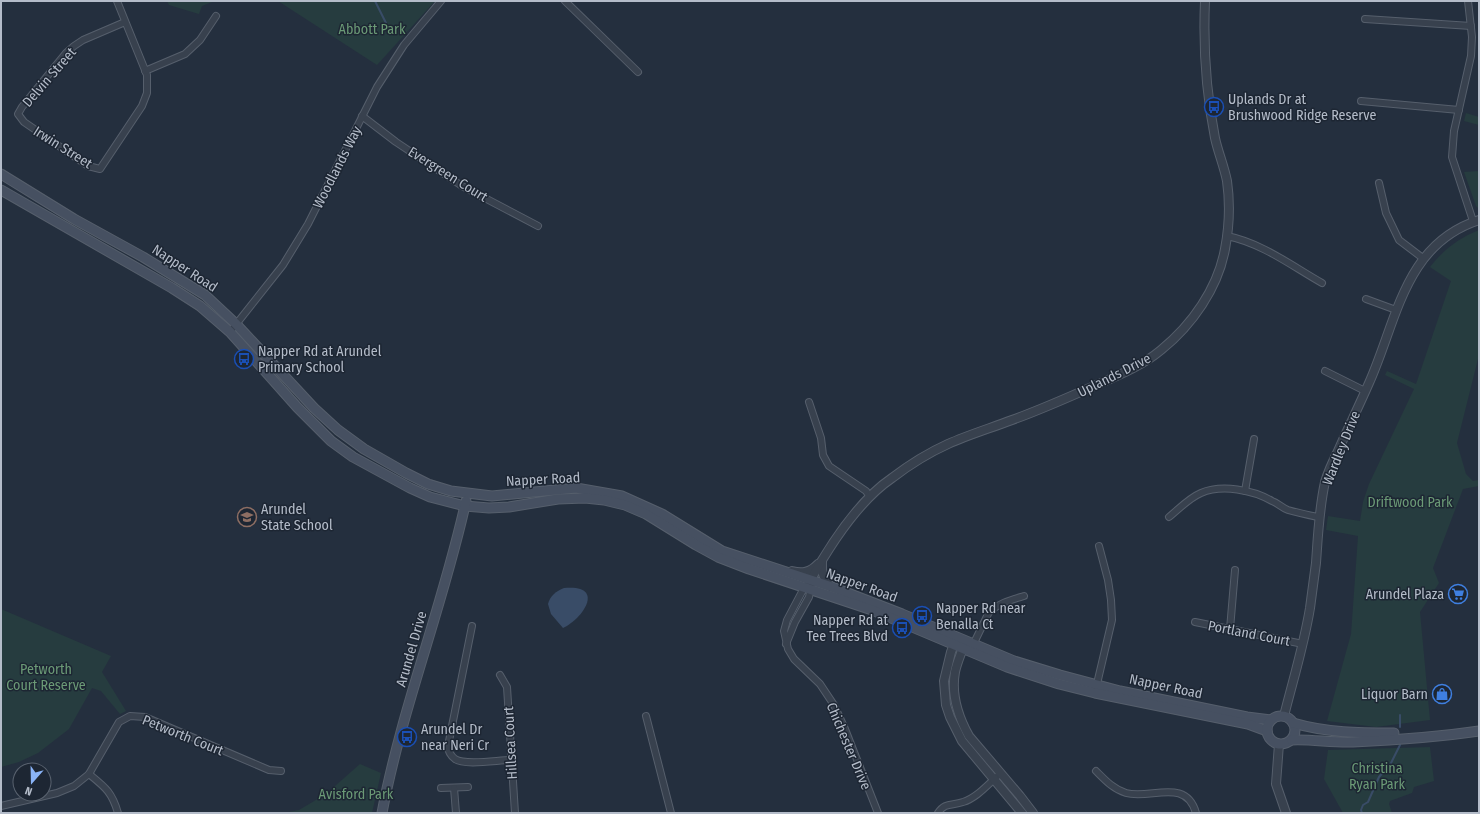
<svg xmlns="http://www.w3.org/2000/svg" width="1480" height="814" viewBox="0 0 1480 814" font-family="'Fira Sans Condensed',sans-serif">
<rect width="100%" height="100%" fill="#242f3e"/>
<g fill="#263c3f">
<polygon points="167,1 222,1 212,2 202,6 199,14 169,5"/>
<polygon points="278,1 435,1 377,65"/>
<polygon points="1466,113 1479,117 1479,125 1464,121"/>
<polygon points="1479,171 1479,209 1476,206 1464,172"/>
<path d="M1479 230V355L1457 443 1466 474 1473 481 1479 480V486L1463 489 1433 568 1439 583 1420 612 1430 720 1376 727 1327 721 1351 634 1358 536 1326 530 1328 516 1360 521 1363 502 1369 484 1414 389 1385 375 1387 371 1416 384 1451 281 1430 267C1443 250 1459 238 1479 230Z"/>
<polygon points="1,609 111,656 102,672 126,711 120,714 101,691 92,688 69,729 38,753 19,762 1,767"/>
<polygon points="1430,747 1434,781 1414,787 1412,793 1390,801 1389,804 1392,813 1343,813 1324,779 1328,750"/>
<polygon points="360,764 381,773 372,813 284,813 299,810 326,794"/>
</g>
<path fill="#394c67" d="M564 588C605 584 585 617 563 628L551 614 548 604C550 596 556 591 564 588Z"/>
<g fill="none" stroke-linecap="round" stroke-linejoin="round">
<g stroke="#394c67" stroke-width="2">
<polyline points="375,1 386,23"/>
<polyline points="1400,727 1400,715"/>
<polyline points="1362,813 1361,810 1363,805 1368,802 1379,777 1391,763 1400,745"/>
</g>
<g stroke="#565f6c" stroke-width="8">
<g id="minor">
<polyline points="117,1 147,75 147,93 142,106 100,169 88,166 24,122 18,114 22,107 66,53 74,46 83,40 125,22"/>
<polyline points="565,1 638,72"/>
<polyline points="1468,1 1472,37 1471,56 1454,131 1452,157 1473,221"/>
<polyline points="1365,19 1471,26"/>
<polyline points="145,71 185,54 200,40 216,16"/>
<polyline points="1361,101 1459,110"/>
<polyline points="362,116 396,142 462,186 538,226"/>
<polyline points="1379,183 1386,213 1399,240 1424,259"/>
<path d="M1227 236C1262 243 1292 266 1322 283"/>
<polyline points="1366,299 1396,310"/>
<polyline points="230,332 283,265 308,224 377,87 404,45 441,1"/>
<polyline points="1325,371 1365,391"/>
<polyline points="809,402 821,438 823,455 829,466 866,491 870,497"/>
<polyline points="1245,491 1254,439"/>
<path d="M1169 517C1179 509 1189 498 1201 493 1222 484 1253 490 1272 501 1278 503 1282 508 1288 510 1298 513 1308 515 1318 517"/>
<polyline points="805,586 787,620 784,631 788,649 794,659 820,684 834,705 845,729 878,813"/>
<polyline points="1195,622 1303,644"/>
<path d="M472 626 448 746C448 751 450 755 455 759 465 766 498 760 511 760"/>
<polyline points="1230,629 1235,570"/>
<polyline points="786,644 795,622 809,597 811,587"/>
<path d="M972 647 989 612C999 603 1011 600 1024 596"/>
<polyline points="500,675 507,687 515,813"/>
<polyline points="1096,688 1112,620 1111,600 1108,580 1099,546"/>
<polyline points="646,716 671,813"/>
<path d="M1096 771C1105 780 1113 789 1126 793 1150 800 1186 777 1196 813"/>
<path d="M89 774C105 787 112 792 118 813"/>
<polyline points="441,788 468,787"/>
<polyline points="454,788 456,813"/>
<polyline points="1,806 57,793 74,786 89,774 119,722 130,716 145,717 269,770 281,771"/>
<path d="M938 813C945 802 952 806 963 802 977 798 989 783 1000 774"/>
</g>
</g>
<g stroke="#565f6c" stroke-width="10">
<g id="tertiary">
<path d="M822 562C821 573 824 579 831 587"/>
<path d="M792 571C803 574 810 572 818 564"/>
<path d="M810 581C830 545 858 501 892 478 909 465 928 453 948 444 968 435 991 428 1012 420 1040 410 1067 398 1094 386 1117 376 1142 366 1161 350 1192 325 1218 288 1225 249 1229 228 1230 202 1227 181 1224 166 1218 152 1215 138 1206 92 1203 47 1205 1"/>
<polyline points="956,639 951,652 944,681 946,705 950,717 962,741 1022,813"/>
<path d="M965 642C962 652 957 662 955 672 951 694 959 718 969 736L1020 796 1033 813"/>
<path d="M1284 716C1293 680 1304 645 1310 608 1312 593 1314 578 1316 563 1318 535 1319 509 1325 482 1328 472 1333 461 1338 451 1348 428 1359 406 1369 383 1397 321 1404 244 1479 220"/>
<polyline points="1279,744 1276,784 1286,813"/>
</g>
</g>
<g stroke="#565f6c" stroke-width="11">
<g id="secondary">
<polyline points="1,174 74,219 143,257 205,295 236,324 314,408 338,430 364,449 406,473 428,484 451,491 492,496 576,488 622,496 662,514 722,551 832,587 902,614 1014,661 1060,675 1120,691 1247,717 1271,720"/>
<polyline points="1,190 172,288 200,306 230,332 297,407 331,441 353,457 410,488 430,497 465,506 489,508 509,507 558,499 585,498 604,500 625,505 646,514 696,545 718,557 749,569 872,610 1007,667 1059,684 1095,693 1248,724 1267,731"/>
<circle cx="1281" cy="730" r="14"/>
<path d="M1293 723C1328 733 1359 733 1394 733"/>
<path d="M1292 740C1312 739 1333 743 1353 742 1395 740 1438 737 1479 731"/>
<path d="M382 813C402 707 443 606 466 501"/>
</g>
</g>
<use href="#minor" stroke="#38414e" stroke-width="6"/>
<use href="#tertiary" stroke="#38414e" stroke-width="8"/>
<use href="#secondary" stroke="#465061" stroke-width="9"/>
</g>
<defs>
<g id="bus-ring" transform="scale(1)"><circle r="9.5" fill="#1d2633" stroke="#1a4fb4" stroke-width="1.5"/><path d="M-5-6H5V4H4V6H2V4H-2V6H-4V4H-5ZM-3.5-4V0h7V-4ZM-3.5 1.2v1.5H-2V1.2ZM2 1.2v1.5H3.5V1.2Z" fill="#1a4fb4"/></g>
<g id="school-ring" transform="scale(1)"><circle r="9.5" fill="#1d2633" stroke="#8d6e63" stroke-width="1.5"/><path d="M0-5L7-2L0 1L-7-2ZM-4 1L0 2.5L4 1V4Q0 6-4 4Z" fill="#8d6e63"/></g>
<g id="supermarket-ring" transform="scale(1)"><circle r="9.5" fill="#1d2633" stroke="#3f7fe0" stroke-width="1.5"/><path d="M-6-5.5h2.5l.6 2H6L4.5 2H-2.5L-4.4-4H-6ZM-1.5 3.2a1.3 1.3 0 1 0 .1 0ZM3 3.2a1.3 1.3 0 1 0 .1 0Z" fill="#3f7fe0"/></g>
<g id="shop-ring" transform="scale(1)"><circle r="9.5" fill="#1d2633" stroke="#3f7fe0" stroke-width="1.5"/><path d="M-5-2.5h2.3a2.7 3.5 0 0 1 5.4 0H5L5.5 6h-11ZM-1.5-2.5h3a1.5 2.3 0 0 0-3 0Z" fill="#3f7fe0"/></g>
</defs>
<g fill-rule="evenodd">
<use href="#bus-ring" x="1214" y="107"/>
<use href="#bus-ring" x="244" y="359"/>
<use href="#school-ring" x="247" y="517"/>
<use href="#supermarket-ring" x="1458" y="594"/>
<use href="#bus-ring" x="922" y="616"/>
<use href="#bus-ring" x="902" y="628"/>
<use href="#shop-ring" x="1442" y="694"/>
<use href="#bus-ring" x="407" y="737"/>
</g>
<g text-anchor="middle" stroke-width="3" stroke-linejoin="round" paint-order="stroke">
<g font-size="14" fill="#6b9a76" stroke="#1d2633">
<text x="372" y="34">Abbott Park</text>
<text x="1410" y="507">Driftwood Park</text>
<text x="46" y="674">Petworth<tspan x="46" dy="16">Court Reserve</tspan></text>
<text x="1377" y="773">Christina<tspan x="1377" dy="16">Ryan Park</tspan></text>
<text x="356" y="799">Avisford Park</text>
</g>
<g font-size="14" fill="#b4bcc9" stroke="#1d2633">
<text transform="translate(49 77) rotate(-49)" y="5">Delvin Street</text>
<text transform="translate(63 147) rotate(32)" y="5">Irwin Street</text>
<text transform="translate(337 167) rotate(-63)" y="5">Woodlands Way</text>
<text transform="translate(448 174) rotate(32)" y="5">Evergreen Court</text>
<text transform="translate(185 268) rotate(33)" y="5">Napper Road</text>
<text transform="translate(1114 375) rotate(-27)" y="5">Uplands Drive</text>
<text transform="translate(1341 448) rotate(-68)" y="5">Wardley Drive</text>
<text transform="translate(543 479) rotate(-3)" y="5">Napper Road</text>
<text transform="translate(862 585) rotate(20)" y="5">Napper Road</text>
<text transform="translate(1249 633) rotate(11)" y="5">Portland Court</text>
<text transform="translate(411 649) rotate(-74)" y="5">Arundel Drive</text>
<text transform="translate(1166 686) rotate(12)" y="5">Napper Road</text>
<text transform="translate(183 735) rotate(22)" y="5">Petworth Court</text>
<text transform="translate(510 743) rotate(-93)" y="5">Hillsea Court</text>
<text transform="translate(849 746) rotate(67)" y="5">Chichester Drive</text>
</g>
<g font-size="14" fill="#b4bcc9" stroke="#1d2633" text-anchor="start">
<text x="1228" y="104">Uplands Dr at<tspan x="1228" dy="16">Brushwood Ridge Reserve</tspan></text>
<text x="258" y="356">Napper Rd at Arundel<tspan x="258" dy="16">Primary School</tspan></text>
<text x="261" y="514">Arundel<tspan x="261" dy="16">State School</tspan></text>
<text x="1444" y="599" text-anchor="end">Arundel Plaza</text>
<text x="936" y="613">Napper Rd near<tspan x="936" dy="16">Benalla Ct</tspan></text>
<text x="888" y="625" text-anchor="end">Napper Rd at<tspan x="888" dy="16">Tee Trees Blvd</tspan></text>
<text x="1428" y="699" text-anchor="end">Liquor Barn</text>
<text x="421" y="734">Arundel Dr<tspan x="421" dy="16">near Neri Cr</tspan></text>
</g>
</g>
<rect width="1480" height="814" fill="none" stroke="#b4bcc9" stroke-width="4"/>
<g transform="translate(32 782) rotate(200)"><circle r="19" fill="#1d2633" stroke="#59626f"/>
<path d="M0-3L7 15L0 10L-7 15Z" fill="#8ab4f8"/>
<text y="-6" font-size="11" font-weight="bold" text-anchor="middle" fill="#b4bcc9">N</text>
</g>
</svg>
